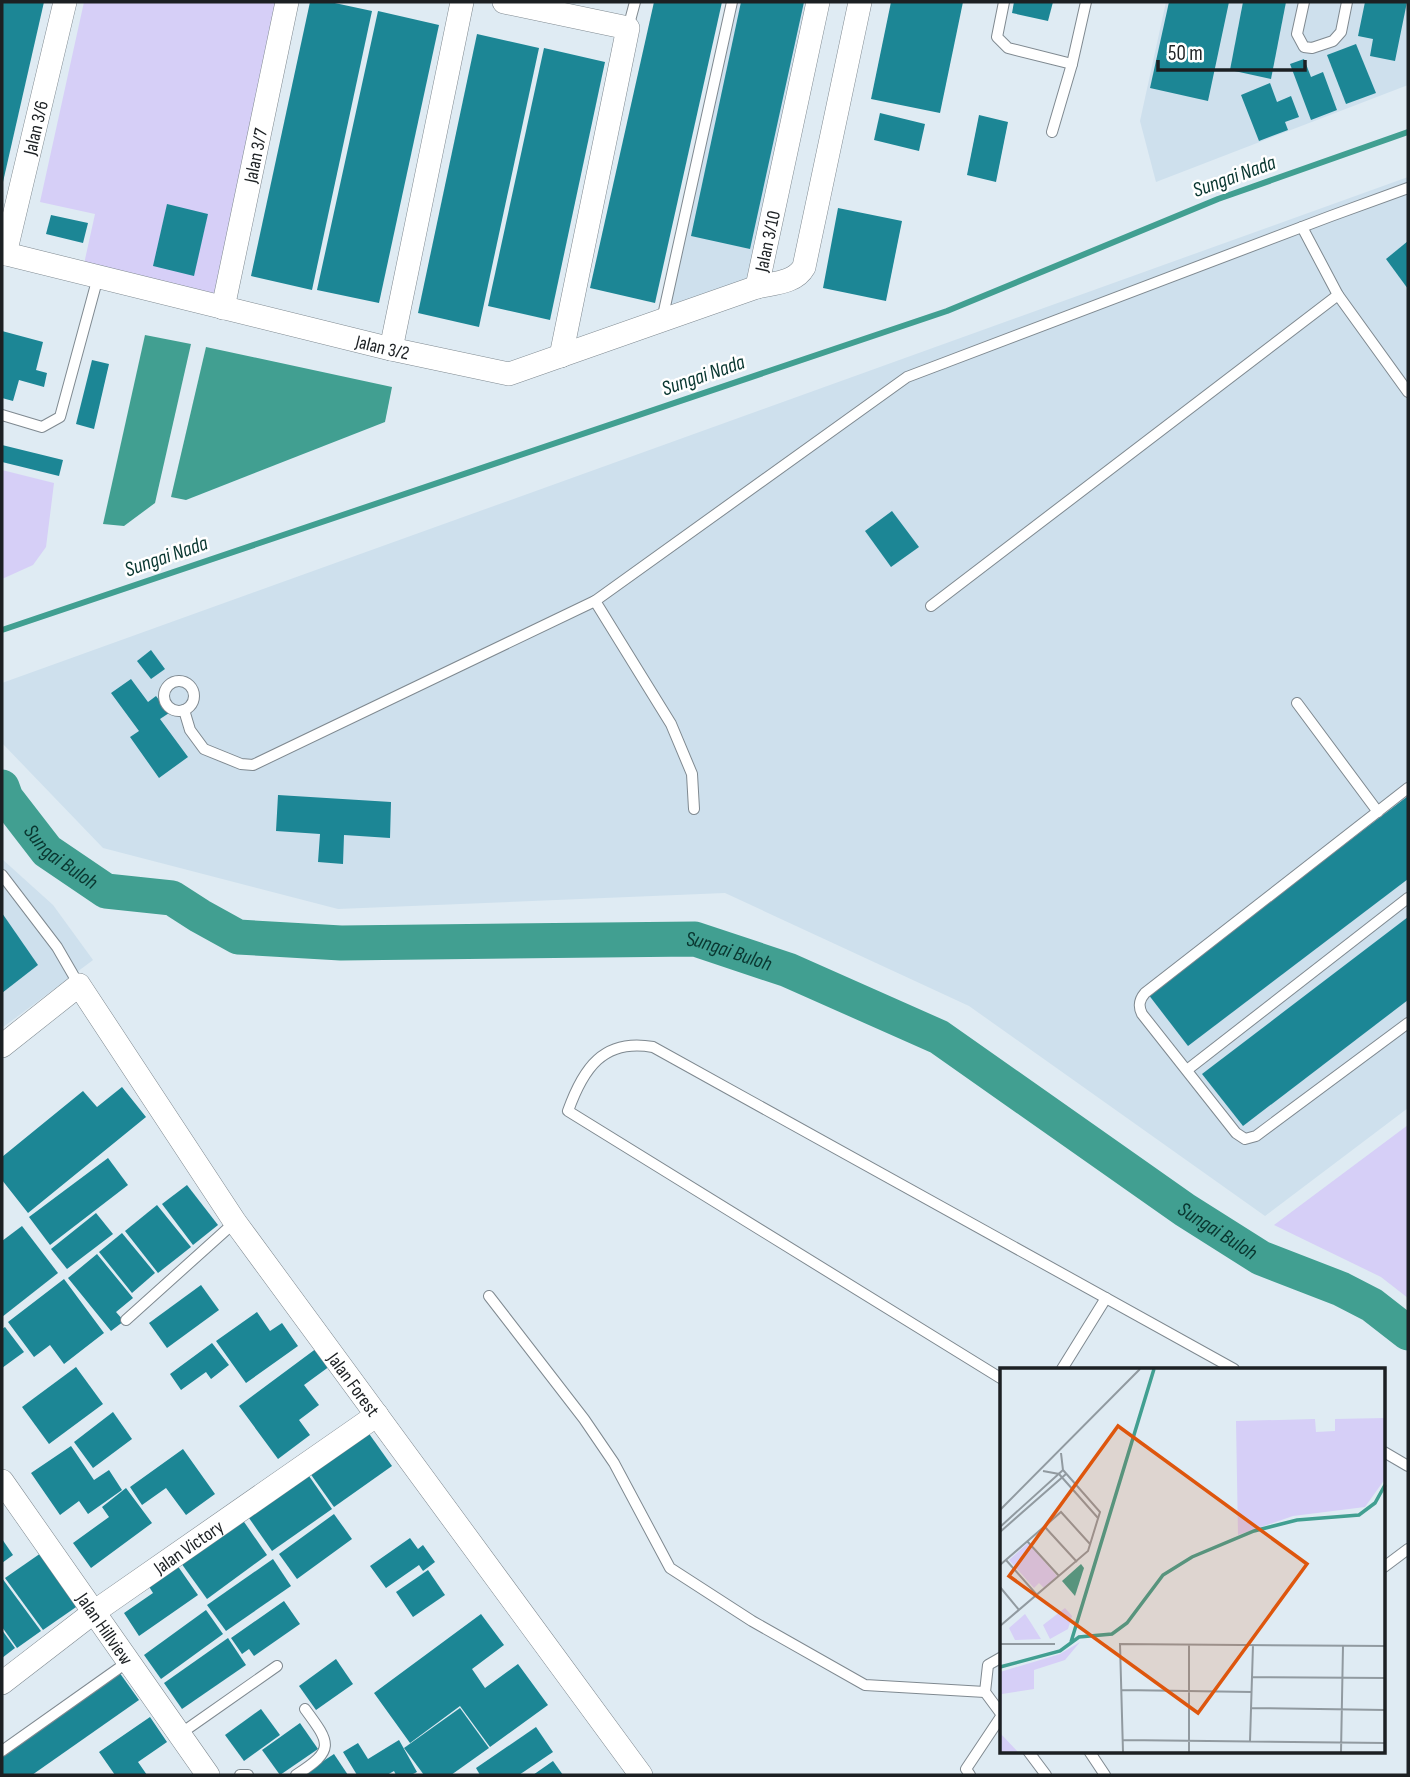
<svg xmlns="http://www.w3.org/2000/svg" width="1410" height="1777" viewBox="0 0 1410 1777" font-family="'Sofia Sans Condensed',sans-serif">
<rect width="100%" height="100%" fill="#dfebf3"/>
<g fill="#cee0ed">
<polygon points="738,2 809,2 752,280 668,311"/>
<polygon points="1166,2 1408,2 1408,85 1156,182 1140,121"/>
<polygon points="1408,177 1408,1108 1265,1216 969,1006 725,893 338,909 103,848 2,743 2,683"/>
<polygon points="2,859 53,905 93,960 2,1028"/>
</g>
<g fill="#d6cff7">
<polygon points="84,2 279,2 215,294 84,264 95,214 40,202"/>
<polygon points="2,470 54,483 46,547 33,565 2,579"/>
<polygon points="1408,1125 1408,1298 1381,1277 1274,1225"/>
</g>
<g fill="#419f91">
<polygon points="145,335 191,344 155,503 124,526 103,524"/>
<polygon points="206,347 392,387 385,422 186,500 171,497"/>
</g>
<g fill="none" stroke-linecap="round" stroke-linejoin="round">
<polyline stroke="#419f91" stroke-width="6" points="2,630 947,311 1218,199 1408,132"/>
<path stroke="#419f91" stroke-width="35" id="s1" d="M2 787 6 798 47 851 106 891 172 898 200 916 238 937 341 943 695 939 788 970 939 1037 1185 1210 1261 1258 1341 1289 1372 1305 1408 1333"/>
</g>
<g fill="#1c8695">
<polygon points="2,2 44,2 3,182 2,182"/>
<polygon points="310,2 330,2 372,11 312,290 251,276"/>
<polygon points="654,2 722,2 655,303 590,288"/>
<polygon points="741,2 804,2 750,249 691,236"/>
<polygon points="891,2 963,2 940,113 871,99"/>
<polygon points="1014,2 1053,2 1048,21 1012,13"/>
<polygon points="1169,2 1229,2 1208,101 1150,88"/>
<polygon points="1243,2 1286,2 1271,79 1230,70"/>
<polygon points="1365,2 1407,2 1395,61 1370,56 1373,39 1358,36"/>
<polygon points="378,11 439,25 379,303 317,290"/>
<polygon points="477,34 539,48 479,327 418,313"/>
<polygon points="1356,44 1376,93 1346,104 1327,55"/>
<polygon points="544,48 605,62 550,320 488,306"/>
<polygon points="1304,59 1311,77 1323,72 1337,110 1311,120 1290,64"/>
<polygon points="1270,83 1277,102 1291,96 1299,117 1285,122 1288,130 1259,141 1241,95"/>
<polygon points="880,113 925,124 919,151 874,140"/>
<polygon points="979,115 1008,122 996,182 967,175"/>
<polygon points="167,204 208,214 194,276 153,266"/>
<polygon points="838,208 902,221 886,301 823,288"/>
<polygon points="51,215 88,223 83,243 46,234"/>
<polygon points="1408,241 1408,289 1386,259"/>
<polygon points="2,331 43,342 36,370 47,373 44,387 19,380 13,401 2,398"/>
<polygon points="92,360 109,364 94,429 76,424"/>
<polygon points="2,445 63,460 59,476 2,462"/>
<polygon points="892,511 919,547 891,567 865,531"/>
<polygon points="151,650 165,669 151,679 137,661"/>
<polygon points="131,679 148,702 156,696 169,713 160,719 188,757 159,778 130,737 139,731 111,693"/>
<polygon points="278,795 391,802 390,838 344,835 343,864 318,862 320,834 276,831"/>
<polygon points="1408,796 1408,879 1188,1046 1148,994"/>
<polygon points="2,913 38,965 2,993"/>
<polygon points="1408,917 1408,1000 1243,1126 1202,1074"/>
<polygon points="122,1087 146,1117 28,1213 2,1180 2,1157 83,1091 97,1107"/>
<polygon points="108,1158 128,1185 50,1245 29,1217"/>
<polygon points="187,1185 218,1225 193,1245 162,1204"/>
<polygon points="157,1205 191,1247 158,1273 125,1231"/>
<polygon points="96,1213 113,1234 67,1269 51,1249"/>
<polygon points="22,1226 58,1273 2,1317 2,1241"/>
<polygon points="122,1233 155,1273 132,1293 99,1252"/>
<polygon points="97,1254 133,1298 116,1312 124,1321 111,1331 68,1278"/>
<polygon points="64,1279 104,1333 64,1364 50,1345 34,1357 8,1322"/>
<polygon points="201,1285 219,1310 167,1348 149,1323"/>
<polygon points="257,1312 270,1331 282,1323 298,1346 246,1383 216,1341"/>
<polygon points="5,1327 24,1352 2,1368 2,1329"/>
<polygon points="212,1343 229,1365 211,1379 206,1372 181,1390 170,1374"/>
<polygon points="317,1348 330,1366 304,1385 319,1405 299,1420 310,1435 278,1459 239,1406"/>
<polygon points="76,1367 103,1404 49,1444 22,1407"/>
<polygon points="113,1412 132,1439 93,1468 74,1442"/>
<polygon points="365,1428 392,1466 334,1507 307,1469"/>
<polygon points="71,1446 94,1480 109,1470 122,1490 88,1514 79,1501 60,1515 31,1473"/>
<polygon points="183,1449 215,1494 186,1515 166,1488 142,1505 130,1487"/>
<polygon points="309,1476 332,1509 272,1551 249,1518"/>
<polygon points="126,1488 152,1523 91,1568 73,1543 109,1517 102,1507"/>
<polygon points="334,1514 352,1539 297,1579 279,1554"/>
<polygon points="242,1519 267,1555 207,1599 181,1563"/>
<polygon points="410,1538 418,1549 423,1545 435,1562 423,1571 419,1565 386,1588 370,1566"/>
<polygon points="2,1539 13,1555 2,1563"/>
<polygon points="41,1553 79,1605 43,1630 5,1578"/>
<polygon points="273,1559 291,1586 226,1631 207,1605"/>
<polygon points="177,1565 198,1595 139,1636 124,1613 153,1593 148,1585"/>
<polygon points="428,1570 445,1595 413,1617 396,1592"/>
<polygon points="2,1578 41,1631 17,1648 2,1627"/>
<polygon points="284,1601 300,1624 254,1656 249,1649 242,1654 231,1638"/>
<polygon points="206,1610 223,1634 161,1679 144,1655"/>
<polygon points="481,1614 504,1645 472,1669 485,1688 518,1664 548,1705 490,1747 460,1706 410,1743 374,1693"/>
<polygon points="2,1630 15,1648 2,1658"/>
<polygon points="228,1638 246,1665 182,1709 164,1683"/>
<polygon points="336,1659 353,1684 316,1710 299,1686"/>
<polygon points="119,1672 139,1700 32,1775 2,1775 2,1754"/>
<polygon points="460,1708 489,1748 451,1775 424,1775 404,1748"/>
<polygon points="261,1709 280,1735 244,1761 225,1735"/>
<polygon points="150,1717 167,1742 138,1762 147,1775 115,1775 99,1752"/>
<polygon points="300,1723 318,1749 280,1775 262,1750"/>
<polygon points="536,1727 553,1752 519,1775 480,1775 476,1768"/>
<polygon points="399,1740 417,1772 411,1775 396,1775 394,1771 387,1775 357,1775 343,1752 358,1743 368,1759"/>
<polygon points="334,1754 348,1775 302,1775"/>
<polygon points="553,1761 563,1775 533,1775"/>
</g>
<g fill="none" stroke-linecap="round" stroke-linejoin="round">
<g stroke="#7f8990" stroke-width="12">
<g id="service">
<polyline points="1004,2 997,37 1008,48 1072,64"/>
<polyline points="1304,2 1297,34 1304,47 1312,48 1333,41 1341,32 1347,2"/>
<polyline points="628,28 635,2"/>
<polyline points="1052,132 1072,64 1086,2"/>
<polyline points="1302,227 1338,295 1408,392"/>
<polyline points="662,320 732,2"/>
<polyline points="2,415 42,427 60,417 98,277"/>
<polyline points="595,601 671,724 692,774 694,809"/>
<polyline points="931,606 1338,295"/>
<circle cx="179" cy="696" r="15"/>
<polyline points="1297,703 1378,812"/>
<polyline points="184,710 190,730 204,749 241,764 253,765 595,601 907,377 1331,216 1408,188"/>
<path d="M1408 788 1145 993C1139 1000 1138 1006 1142 1014L1236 1133 1245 1139 1256 1136 1408 1023"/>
<polyline points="2,875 57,947 79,985"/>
<polyline points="1187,1070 1408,898"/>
<polyline points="489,1296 584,1419 614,1463 670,1568 752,1621 865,1685 985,1692"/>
<polyline points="126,1320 235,1222"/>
<polyline points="1062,1369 1106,1298"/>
<path d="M1002 1379 568 1111C583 1069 603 1038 653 1047L1234 1369"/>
<polyline points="1384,1452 1408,1466"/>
<polyline points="1384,1567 1408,1549"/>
<polyline points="1002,1657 988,1665 985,1692 1002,1715"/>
<polyline points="180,1734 277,1666"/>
<polyline points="2,1751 129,1661"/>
<polyline points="1028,1751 1046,1775"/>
<polyline points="1089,1751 1105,1775"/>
<polyline points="240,1775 248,1775"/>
<path d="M296 1775C335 1750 331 1744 305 1709"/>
<polyline points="970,1775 966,1769 1002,1715"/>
</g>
</g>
<g stroke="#7f8990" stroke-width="24">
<g id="minor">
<polyline points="504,2 628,28 561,356"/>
<path id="s2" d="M2 253 391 349 509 374 757 287C774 283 795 283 804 267L860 2"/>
<path id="s3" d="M5 254 65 2"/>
<path id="s4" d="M757 287 818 2"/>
<path id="s5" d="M223 308 287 2"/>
<polyline points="391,349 462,2"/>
<path id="s6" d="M2 1046 79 985 235 1222 641 1775"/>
<path id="s7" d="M2 1481 208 1775"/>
<path id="s8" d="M2 1683 94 1612 377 1415"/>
</g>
</g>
<use href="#service" stroke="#fff" stroke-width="10"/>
<use href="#minor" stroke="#fff" stroke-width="23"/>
</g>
<g text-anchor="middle" stroke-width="5" stroke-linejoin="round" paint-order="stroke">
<g font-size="19" fill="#1c2023" stroke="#fff">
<text dy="7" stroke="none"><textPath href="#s3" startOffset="130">Jalan 3/6</textPath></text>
<text dy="7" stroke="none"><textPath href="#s5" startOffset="156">Jalan 3/7</textPath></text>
<text dy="7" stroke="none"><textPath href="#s4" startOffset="47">Jalan 3/10</textPath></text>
<text dy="7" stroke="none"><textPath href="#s2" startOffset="392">Jalan 3/2</textPath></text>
<text dy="7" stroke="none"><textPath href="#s6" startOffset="583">Jalan Forest</textPath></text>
<text dy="7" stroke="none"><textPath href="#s8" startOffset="231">Jalan Victory</textPath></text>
<text dy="7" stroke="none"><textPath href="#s7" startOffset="180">Jalan Hillview</textPath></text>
</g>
<g font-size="21" font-style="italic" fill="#093630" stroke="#fff">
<text transform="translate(1234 176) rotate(-20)" y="7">Sungai Nada</text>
<text transform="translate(703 375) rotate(-19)" y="7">Sungai Nada</text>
<text transform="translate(166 556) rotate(-19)" y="7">Sungai Nada</text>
<text dy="7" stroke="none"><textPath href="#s1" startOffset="93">Sungai Buloh</textPath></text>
<text dy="7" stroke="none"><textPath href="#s1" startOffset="786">Sungai Buloh</textPath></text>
<text dy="7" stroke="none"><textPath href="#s1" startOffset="1353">Sungai Buloh</textPath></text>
</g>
</g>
<g transform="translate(1000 1368)">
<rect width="385" height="385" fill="#dfebf3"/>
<path d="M385 50V111L365 139 293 148 238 167 236 53 315 51 316 64 335 63V51ZM28 175 57 208 44 220 39 215 34 220 9 192ZM65 240 72 248 68 261 50 271 43 257ZM25 246 31 255 41 271 15 272 9 260ZM80 274 65 292 34 302V321L2 326 1 366 18 384H0V304L60 286Z" fill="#d6cff7"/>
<path d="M81 196 84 200 75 228 62 213Z" fill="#419f91"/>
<path fill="none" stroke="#419f91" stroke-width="3.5" d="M71 274 154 1M0 299 60 283 79 269 112 266 127 255 163 207 192 189 254 163 297 152 359 147 375 135 385 117"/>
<path fill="none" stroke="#919aa0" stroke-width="2" d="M43 103 59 106 98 150M0 142 140 1M44 158 77 194M2 162 0 159 63 102M0 164 66 106M27 173 59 208M6 192 37 227M0 197 61 144 90 176M0 219 19 242M0 258 88 183 100 144 63 102 61 85M0 276H55M189 277V384M252 309 385 310M122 322 252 324M251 340 385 342M123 372 385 375M250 373 253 277M123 384 120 276 385 278M341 384 343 278"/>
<path fill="#de560d" fill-opacity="0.15" stroke="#de560d" stroke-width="3.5" d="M118 58 307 196 198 345 9 208Z"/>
<rect width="385" height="385" fill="none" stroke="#1c2023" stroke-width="3.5"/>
</g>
<rect width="1410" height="1777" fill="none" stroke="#1c2023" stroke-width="7"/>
<path d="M1158 60v10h147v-10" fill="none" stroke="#1c2023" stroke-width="3.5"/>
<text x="1168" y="60" font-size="21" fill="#1c2023" stroke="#ffffff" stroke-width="5" paint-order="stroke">50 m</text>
</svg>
